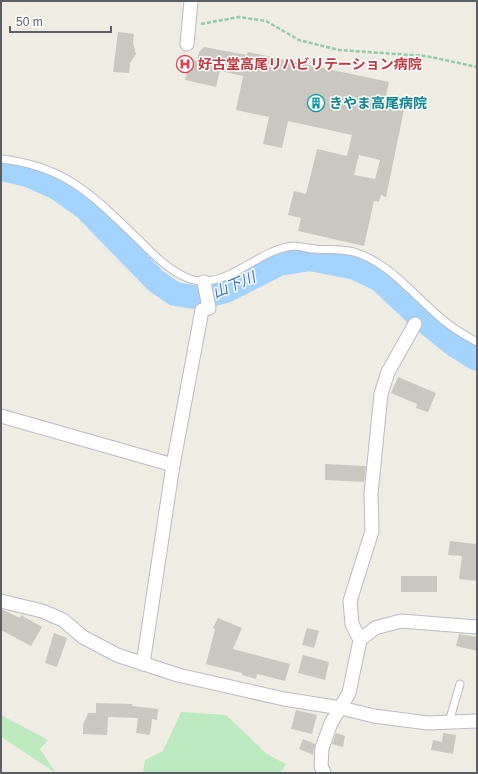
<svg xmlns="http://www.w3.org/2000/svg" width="478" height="774" viewBox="0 0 478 774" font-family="Arial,'Noto Sans JP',sans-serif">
<rect width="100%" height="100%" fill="#efede3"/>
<g fill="#bde9bf">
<polygon points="181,712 226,715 267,754 286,764 280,773 143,773 145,760 163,751"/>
<polygon points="1,715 48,740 40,749 56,773 1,737"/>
</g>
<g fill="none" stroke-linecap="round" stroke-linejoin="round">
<polyline stroke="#a3d4ff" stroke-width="24" points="1,169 28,175 57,188 85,208 156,281 175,294 200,298 226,291 279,264 310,259 355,268 380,280 418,316 454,345 477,359"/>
</g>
<g fill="#cac7c0" fill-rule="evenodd">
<polygon points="118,32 134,34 133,43 136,54 130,63 129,73 113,72"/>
<path d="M204 47 247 55 248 52 389 82 385 101 405 105 386 197 381 195 379 202 374 201 364 246 298 231 301 218 288 215 294 191 306 194 317 149 347 156 352 135 288 121 282 148 263 144 269 117 236 110 243 76 220 71 216 87 185 80 190 59 197 61 199 52ZM359 155 380 160 375 179 354 175Z"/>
<polygon points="398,377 436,393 428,412 416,408 417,404 391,393"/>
<polygon points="325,464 366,466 364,482 325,480"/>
<polygon points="450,541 477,544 477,581 459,579 462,556 448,555"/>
<rect x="401" y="576" width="36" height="16"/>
<polygon points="1,609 20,618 21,615 42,627 31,646 1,630"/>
<polygon points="218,618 242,628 233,649 290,664 285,681 257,674 256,679 242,675 242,673 206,664 215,629 213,628"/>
<polygon points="307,628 319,631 314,648 302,645"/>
<polygon points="54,633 67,638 57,667 45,663"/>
<polygon points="459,634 477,637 477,651 456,646"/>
<polygon points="303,655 329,662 325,680 298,673"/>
<polygon points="96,703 132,704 132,706 158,709 157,720 152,719 150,735 136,733 138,718 108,717 107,735 83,734 83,725 88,713 96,713"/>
<polygon points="296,710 317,715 312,734 291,729"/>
<polygon points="336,733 345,736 343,747 332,744"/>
<polygon points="443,733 456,735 453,754 431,750 433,740 442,742"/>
<polygon points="303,739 315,744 313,755 299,749"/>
</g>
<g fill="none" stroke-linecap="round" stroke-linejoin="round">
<g stroke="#b8bbc1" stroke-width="9">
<g id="lane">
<path d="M1 159C66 166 93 196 138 239 153 254 169 271 190 279 227 291 257 249 294 246 301 246 308 249 315 249 328 250 341 249 354 252 387 262 408 289 433 311 445 323 462 334 477 342"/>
<polyline points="449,722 460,684"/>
</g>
</g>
<g stroke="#b8bbc1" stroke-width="15">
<g id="street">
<polyline points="187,44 191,1"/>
<polyline points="1,416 173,465"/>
<polyline points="1,601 42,611 63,620 83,637 117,655 178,675 284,699 341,708 374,716 428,723 477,721"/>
<polyline points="360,640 352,624 350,601 372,531 371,494 381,394 388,372 415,324"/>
<polyline points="143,664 173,465 202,310 209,308 204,282"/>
<polyline points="324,773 321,766 322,748 331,723 349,693 360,640 375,628 401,621 477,627"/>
</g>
</g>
<polyline stroke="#95caa6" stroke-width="2.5" stroke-dasharray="4 2" stroke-linecap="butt" points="201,24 239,17 266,21 299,40 339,50 426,56 477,67"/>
<use href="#lane" stroke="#fff" stroke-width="7"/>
<use href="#street" stroke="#fff" stroke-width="13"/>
</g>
<defs>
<g id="hospital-ring" transform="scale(0.9)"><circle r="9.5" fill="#fff" stroke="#e0444e" stroke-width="1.5"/><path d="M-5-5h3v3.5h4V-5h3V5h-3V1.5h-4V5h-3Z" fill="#e0444e"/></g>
<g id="building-ring" transform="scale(0.9)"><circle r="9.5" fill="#fff" stroke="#0f9aa8" stroke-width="1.5"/><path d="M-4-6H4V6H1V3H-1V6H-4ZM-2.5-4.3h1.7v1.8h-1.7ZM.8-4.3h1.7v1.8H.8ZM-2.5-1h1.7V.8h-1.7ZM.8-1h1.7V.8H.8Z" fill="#0f9aa8"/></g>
</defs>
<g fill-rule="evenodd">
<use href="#hospital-ring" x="185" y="64"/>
<use href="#building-ring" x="316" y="103"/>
</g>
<g text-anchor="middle" stroke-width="3" stroke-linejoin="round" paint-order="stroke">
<g font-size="14" font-weight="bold" fill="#be3a42" stroke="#fff" text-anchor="start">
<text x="198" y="69">好古堂高尾リハビリテーション病院</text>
</g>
<g font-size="14" font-weight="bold" fill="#0d838f" stroke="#fff" text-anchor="start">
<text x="329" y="108">きやま高尾病院</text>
</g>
<g font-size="15" font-style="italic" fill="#3772bb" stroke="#fff">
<text transform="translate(234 285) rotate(-23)" y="5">山下川</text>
</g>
</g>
<rect width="478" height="774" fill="none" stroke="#5b5f65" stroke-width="4"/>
<path d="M10 26v6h101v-6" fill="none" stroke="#5b5f65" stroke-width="2"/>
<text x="16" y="26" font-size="12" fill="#5b5f65" stroke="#ffffff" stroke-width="3" paint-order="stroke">50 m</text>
</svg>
